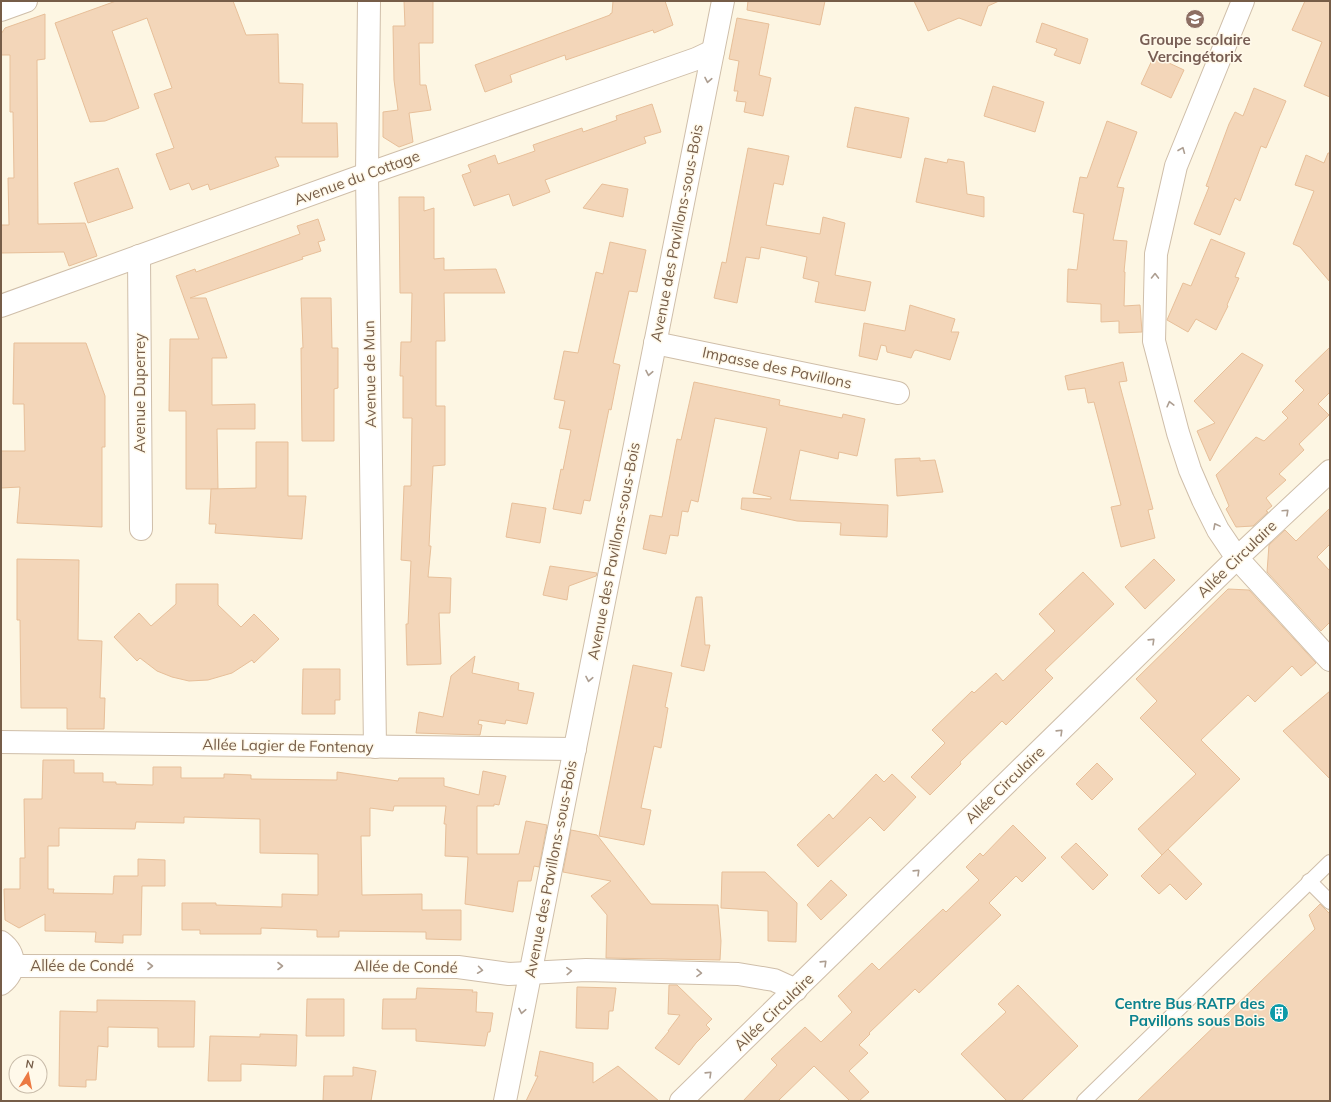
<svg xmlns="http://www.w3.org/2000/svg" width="1331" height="1102" viewBox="0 0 1331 1102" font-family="Mulish,sans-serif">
<rect width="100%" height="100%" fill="#fdf6e3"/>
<g fill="#f3d6b9" stroke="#e7bf99">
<polygon points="116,1 233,1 246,35 278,34 279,83 303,84 302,123 337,123 338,157 275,157 279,166 210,190 208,184 192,190 189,183 170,190 156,154 174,148 154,94 172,88 147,18 112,31 139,108 105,121 90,122 55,23"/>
<polygon points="404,1 433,1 433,43 419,43 420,85 426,85 431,110 409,113 413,142 399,147 383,137 383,112 398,110 394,80 393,26 405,26"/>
<polygon points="613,1 665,1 673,25 654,33 653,30 566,60 565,55 510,75 512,82 485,92 475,65 610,15 610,14 612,13"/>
<polygon points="748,1 825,1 820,25 747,10"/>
<polygon points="914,1 999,1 988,6 981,26 959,18 928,31"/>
<polygon points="1305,1 1330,1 1330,97 1304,86 1322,42 1292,30"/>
<polygon points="45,14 45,59 37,60 38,224 85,223 97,256 69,266 64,252 1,253 1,225 9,225 8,178 14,178 13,112 10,112 10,55 1,55 1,34 5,28"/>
<polygon points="737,18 769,24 759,75 771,78 763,116 744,112 746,102 736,101 738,91 734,91 739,61 729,59"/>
<polygon points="1042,23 1088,39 1080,64 1054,55 1057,49 1036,42"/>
<polygon points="1154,56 1184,70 1171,98 1141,84"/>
<polygon points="993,86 1044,102 1035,132 984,116"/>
<polygon points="1254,88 1286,101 1266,148 1261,146 1240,201 1235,198 1220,235 1194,224 1209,187 1206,186 1229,124 1235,112 1243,116"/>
<polygon points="652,104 661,132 644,137 646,143 545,180 550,192 513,206 509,194 474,206 462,175 471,172 468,165 495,155 498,164 535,151 533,145 582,128 583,132 617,120 616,116"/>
<polygon points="855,107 909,118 901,158 847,147"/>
<polygon points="1107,121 1137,132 1117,187 1124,188 1113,240 1127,241 1124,272 1125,272 1124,306 1140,305 1142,332 1119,333 1119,321 1101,322 1101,304 1067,302 1068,269 1077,270 1084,214 1073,212 1080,177 1087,178"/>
<polygon points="748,148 789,156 783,185 774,183 766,225 820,234 823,217 845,223 835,275 871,282 865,311 815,302 819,282 803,278 807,257 761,247 759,259 746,257 737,303 714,298 722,262 726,263"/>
<polygon points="1328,153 1330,153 1330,282 1300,247 1293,244 1314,191 1295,185 1306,155 1324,163"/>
<polygon points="925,158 947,163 948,159 964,162 967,194 984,197 984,217 916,202"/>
<polygon points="118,168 133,208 88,223 74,183"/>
<polygon points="602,184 628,189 623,217 583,208"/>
<polygon points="399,197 424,197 424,211 434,208 434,259 444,258 444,270 496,269 505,293 444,293 445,341 436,341 436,406 445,406 445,465 433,466 429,546 431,546 428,577 451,578 450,613 439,613 441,664 407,665 406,624 408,624 411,561 401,560 404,486 411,486 412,418 403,418 403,376 400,376 401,342 411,342 412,293 400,293"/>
<polygon points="318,219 325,240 318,242 321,251 302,257 303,259 190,298 206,298 227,358 212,358 212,405 255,404 255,429 217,429 218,489 186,489 186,411 169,411 170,339 199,339 176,276 195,269 196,272 300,234 297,226"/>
<polygon points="1211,239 1245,253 1235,277 1239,278 1227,305 1228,306 1216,330 1196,319 1188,332 1167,320 1183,283 1191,286"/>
<polygon points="610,242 646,250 637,292 629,291 613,363 620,365 611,410 609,409 590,501 584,500 581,514 553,509 561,469 563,470 571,430 559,428 565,401 554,399 564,351 578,353 596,272 603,274"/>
<polygon points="301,298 331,298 332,348 338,348 338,388 334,389 334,441 302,441 301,348 303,348"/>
<polygon points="910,305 955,319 951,332 959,332 950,360 916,350 914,351 911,358 887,352 886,346 881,345 877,360 859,356 864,323 905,331"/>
<polygon points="14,343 86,343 105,396 105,447 102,447 102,527 17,523 20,487 1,488 1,451 25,451 24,404 13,404"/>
<polygon points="1330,347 1330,392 1318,404 1329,415 1299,444 1304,450 1279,474 1286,480 1266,498 1272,506 1266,511 1268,512 1253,526 1236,527 1226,509 1229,506 1216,475 1256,437 1264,441 1288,418 1282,412 1304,390 1295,381"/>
<polygon points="1242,353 1263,365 1210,461 1197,431 1215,423 1194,401"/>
<polygon points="1123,362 1127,381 1119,382 1153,509 1148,510 1155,538 1121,547 1111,507 1121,505 1094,402 1088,403 1085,388 1068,390 1065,376"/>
<polygon points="694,382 780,400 779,405 842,418 843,414 865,419 857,456 839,452 838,459 800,450 790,500 888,505 887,537 840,535 841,523 797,521 741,509 742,498 771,499 771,497 753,493 767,428 715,418 698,502 691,500 688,512 682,511 678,536 670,535 666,554 643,549 650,515 662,517 677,439 681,440"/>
<polygon points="256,442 288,442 288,496 306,496 302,539 215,533 216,524 209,524 211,489 256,488"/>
<polygon points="920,458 920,461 935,460 943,492 897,496 895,459"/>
<polygon points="512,503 546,508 540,543 506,537"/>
<polygon points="1330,508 1330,544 1317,557 1330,571 1330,622 1321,631 1267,572 1269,545 1285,530 1296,541"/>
<polygon points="17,559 79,560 78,640 102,641 100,698 105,698 104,729 67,729 67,708 21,708 20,620 17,620"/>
<polygon points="1154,559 1175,580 1145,609 1125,587"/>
<polygon points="550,566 597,573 596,576 569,586 567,600 543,595"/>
<polygon points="1083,572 1114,604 1045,670 1053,678 1006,725 1002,721 960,762 961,764 930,795 911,777 945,743 932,730 972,691 974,693 996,673 1003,681 1055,631 1039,614"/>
<polygon points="176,584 218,584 218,605 241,627 254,614 279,639 254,663 252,660 232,673 208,680 189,681 172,677 157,671 140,658 137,661 114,637 139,613 151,626 176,604"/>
<polygon points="1228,589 1249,590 1316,663 1301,676 1292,666 1255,702 1248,695 1201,740 1240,779 1162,855 1138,829 1196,774 1140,718 1157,701 1136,679"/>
<polygon points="696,597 702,597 705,645 710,645 704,671 681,666"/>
<polygon points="475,656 472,673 519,683 518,690 534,693 527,724 506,720 505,724 479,720 478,724 482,725 480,735 416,733 419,712 443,717 451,676"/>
<polygon points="633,665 672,673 665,707 668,708 661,748 654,746 641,808 651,810 644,845 599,836"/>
<polygon points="303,669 340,669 340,700 335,700 335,714 302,714"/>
<polygon points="1330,691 1330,779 1283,731"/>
<polygon points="43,760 74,760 74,773 103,773 103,782 116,782 116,784 153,785 153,767 181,767 181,778 224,778 224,774 251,775 251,779 337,780 337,772 398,781 399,778 444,778 444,786 479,795 483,771 506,776 499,805 494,804 494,806 477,806 477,854 519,854 526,821 547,825 539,867 534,866 531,881 518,881 513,912 465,904 468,857 445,856 446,824 444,824 446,806 394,806 393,811 370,808 370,836 361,836 362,895 422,894 422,910 461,910 461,940 426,939 426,932 339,931 339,937 317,937 317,930 261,928 261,934 200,934 200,930 182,930 182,903 216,903 216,905 282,907 282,894 318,895 318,854 260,853 260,819 184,817 184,823 136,822 135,829 59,828 59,846 48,846 48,889 54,889 53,893 113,894 114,876 138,876 138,859 165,860 165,886 142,886 141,935 123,935 123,943 95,942 96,932 45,931 45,914 19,928 5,920 4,889 20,889 20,858 25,858 24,799 42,799"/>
<polygon points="1097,763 1113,779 1092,800 1076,784"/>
<polygon points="876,774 884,782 892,774 916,797 884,831 870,817 818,867 797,845 829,814 833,819"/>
<polygon points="1013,825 1046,858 1022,882 1016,876 989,903 1001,915 919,993 915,989 869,1033 870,1034 859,1045 868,1053 849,1071 869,1092 859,1101 850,1101 814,1066 778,1101 743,1101 777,1065 771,1059 805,1027 821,1042 852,1012 838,996 872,963 879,970 943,909 946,912 979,880 966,867 980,853 983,856"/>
<polygon points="571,830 597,835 651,904 718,905 721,941 720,960 606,958 607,915 591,896 611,881 563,872"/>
<polygon points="1076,843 1108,875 1093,890 1061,857"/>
<polygon points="1168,849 1202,884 1186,900 1170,884 1159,894 1141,876"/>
<polygon points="722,872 765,872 797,903 796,942 768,941 768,911 721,908"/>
<polygon points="831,880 847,895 821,920 807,905"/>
<polygon points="1320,904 1330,914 1330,1101 1137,1101 1315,929 1309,915"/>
<polygon points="669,985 677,985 712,1019 706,1025 710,1029 696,1043 679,1065 655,1048 669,1031 668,1031 680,1015 668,1014"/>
<polygon points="1018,985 1078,1046 1021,1101 1007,1101 961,1054 1006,1012 998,1004"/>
<polygon points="577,987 616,988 613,1011 609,1011 608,1029 576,1028"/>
<polygon points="417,988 473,990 472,992 477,992 476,1012 493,1013 490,1032 488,1032 485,1046 416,1041 416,1029 382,1029 383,999 416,999"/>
<polygon points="307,999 344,999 344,1036 306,1036"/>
<polygon points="97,1000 195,1001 194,1047 158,1047 158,1028 108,1027 108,1047 98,1046 96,1080 86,1080 86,1087 59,1086 60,1011 97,1012"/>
<polygon points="260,1034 297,1035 296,1066 241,1064 241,1081 208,1081 210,1036 260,1037"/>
<polygon points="540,1051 593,1063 593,1083 618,1066 659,1101 526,1101 538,1076 535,1076"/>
<polygon points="353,1067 376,1071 371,1101 323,1101 324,1076 353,1076"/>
</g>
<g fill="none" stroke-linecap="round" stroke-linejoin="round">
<g stroke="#cfbea9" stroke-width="16">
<g id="service">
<polyline points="1309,881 1330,902"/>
<polyline points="1084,1101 1330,862"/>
</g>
</g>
<g stroke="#cfbea9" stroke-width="24">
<g id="minor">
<polyline points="369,1 367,174 375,747"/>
<polyline points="1243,1 1176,166 1156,254 1154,341 1178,433 1190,470 1203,500 1218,530 1237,558 1330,660"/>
<polyline points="1,10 26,1"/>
<polyline points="139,256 141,529"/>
<polyline points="1,306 367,174 696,59 713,51"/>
<polyline points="655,343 898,393"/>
<polyline points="1,742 575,749"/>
<path d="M1 942C17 954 16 972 1 984"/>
<polyline points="13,966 458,967 509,974 586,970 738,974 774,980 796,990"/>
<polyline points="505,1101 723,1"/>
<polyline points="681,1101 1237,558 1330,471"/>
</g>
</g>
<use href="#service" stroke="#fff" stroke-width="14"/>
<use href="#minor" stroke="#fff" stroke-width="22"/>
</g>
<defs><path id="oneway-chevron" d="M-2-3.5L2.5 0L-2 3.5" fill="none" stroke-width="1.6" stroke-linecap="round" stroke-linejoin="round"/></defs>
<g stroke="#ad9e91">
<use href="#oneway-chevron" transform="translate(708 80) rotate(101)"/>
<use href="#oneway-chevron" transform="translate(1182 150) rotate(-68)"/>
<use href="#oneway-chevron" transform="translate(1155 276) rotate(-89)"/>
<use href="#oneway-chevron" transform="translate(649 373) rotate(101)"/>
<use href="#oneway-chevron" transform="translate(1170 404) rotate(-104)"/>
<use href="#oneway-chevron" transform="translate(1286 512) rotate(-43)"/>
<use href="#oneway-chevron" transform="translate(1216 526) rotate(-118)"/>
<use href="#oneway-chevron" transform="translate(1152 641) rotate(-44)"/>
<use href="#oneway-chevron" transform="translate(589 679) rotate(101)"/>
<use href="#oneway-chevron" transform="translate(1060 732) rotate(-44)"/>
<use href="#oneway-chevron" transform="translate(917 872) rotate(-44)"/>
<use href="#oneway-chevron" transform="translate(824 963) rotate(-44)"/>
<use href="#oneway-chevron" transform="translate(150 966)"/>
<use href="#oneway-chevron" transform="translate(280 966)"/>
<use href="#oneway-chevron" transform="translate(480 970) rotate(8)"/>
<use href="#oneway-chevron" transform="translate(569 971) rotate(-3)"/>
<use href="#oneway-chevron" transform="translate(699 973) rotate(1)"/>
<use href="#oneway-chevron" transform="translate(522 1011) rotate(101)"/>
<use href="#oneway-chevron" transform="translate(709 1074) rotate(-44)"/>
</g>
<defs>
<g id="school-disc" transform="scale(1)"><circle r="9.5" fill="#8d6e63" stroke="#fff9ea"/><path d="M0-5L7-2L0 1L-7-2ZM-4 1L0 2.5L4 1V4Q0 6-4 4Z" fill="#fff"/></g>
<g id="building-disc" transform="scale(1)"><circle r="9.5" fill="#0f9aa8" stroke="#fff9ea"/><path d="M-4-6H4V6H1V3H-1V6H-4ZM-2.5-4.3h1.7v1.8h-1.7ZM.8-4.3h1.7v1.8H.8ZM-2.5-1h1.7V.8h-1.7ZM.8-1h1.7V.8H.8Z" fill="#fff"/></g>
</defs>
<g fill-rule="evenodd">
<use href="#school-disc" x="1195" y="19"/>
<use href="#building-disc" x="1279" y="1013"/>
</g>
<g text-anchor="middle" stroke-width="3" stroke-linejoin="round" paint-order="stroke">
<g font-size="15" font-weight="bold" fill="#785e54" stroke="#fff9ea">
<text x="1195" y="45">Groupe scolaire<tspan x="1195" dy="17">Vercingétorix</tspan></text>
</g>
<g font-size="15" fill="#765d48" stroke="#fff9ea">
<text transform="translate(357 178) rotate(-20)" y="5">Avenue du Cottage</text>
<text transform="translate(677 233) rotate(-79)" y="5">Avenue des Pavillons-sous-Bois</text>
<text transform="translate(777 368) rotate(12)" y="5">Impasse des Pavillons</text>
<text transform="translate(370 374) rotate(-91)" y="5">Avenue de Mun</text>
<text transform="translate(140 393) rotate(-90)" y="5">Avenue Duperrey</text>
<text transform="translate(614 551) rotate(-79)" y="5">Avenue des Pavillons-sous-Bois</text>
<text transform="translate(1237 559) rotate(-44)" y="5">Allée Circulaire</text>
<text transform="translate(288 746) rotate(1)" y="5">Allée Lagier de Fontenay</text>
<text transform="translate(1005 785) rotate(-44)" y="5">Allée Circulaire</text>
<text transform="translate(551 869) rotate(-79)" y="5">Avenue des Pavillons-sous-Bois</text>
<text x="82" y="971">Allée de Condé</text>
<text transform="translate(406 967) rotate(1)" y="5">Allée de Condé</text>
<text transform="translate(774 1012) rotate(-44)" y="5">Allée Circulaire</text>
</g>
<g font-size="15" font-weight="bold" fill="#0d838f" stroke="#fff9ea" text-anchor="end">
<text x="1265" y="1009">Centre Bus RATP des<tspan x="1265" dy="17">Pavillons sous Bois</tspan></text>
</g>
</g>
<rect width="1331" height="1102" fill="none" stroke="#765d48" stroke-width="4"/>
<g transform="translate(28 1074) rotate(10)"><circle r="19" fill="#fff9ea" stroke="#c8bba9"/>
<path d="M0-3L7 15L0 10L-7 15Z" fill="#ec7a43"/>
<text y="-6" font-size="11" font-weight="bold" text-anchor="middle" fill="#765d48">N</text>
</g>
</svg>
